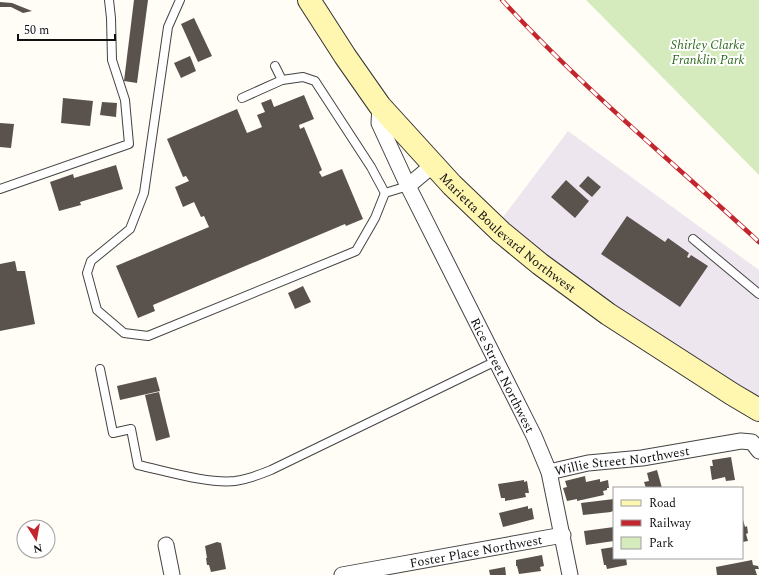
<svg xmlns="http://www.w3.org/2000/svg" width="759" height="575" viewBox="0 0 759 575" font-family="Spectral,serif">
<rect width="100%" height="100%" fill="#fffdf5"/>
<polygon fill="#eee6ef" points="568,131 759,270 759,417 494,229"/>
<polygon fill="#d5ebbd" points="586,0 759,0 759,175 598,12"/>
<g fill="#5a524d">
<polygon points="134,0 148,0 137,83 124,81"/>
<polygon points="0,2 12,3 32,11 23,13 11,7 0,7"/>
<polygon points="194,18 212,56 198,62 181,24"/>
<polygon points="190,56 196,71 181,78 174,63"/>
<polygon points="304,95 314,119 299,125 300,129 304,127 322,170 319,172 322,177 342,169 363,219 346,226 345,224 153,305 155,311 138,318 116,266 209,227 204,216 201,217 194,202 183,207 175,187 189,181 186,176 183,177 167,139 237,109 247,133 262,127 257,115 265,112 261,103 271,99 274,107"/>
<polygon points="63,98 93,101 90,126 61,123"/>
<polygon points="102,102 117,103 116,117 100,115"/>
<polygon points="0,123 14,124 11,148 0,147"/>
<polygon points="116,165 123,189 80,202 81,205 59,211 50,182 73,174 74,178"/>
<polygon points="588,176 601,187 592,197 579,186"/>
<polygon points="566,180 589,201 575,218 551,197"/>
<polygon points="627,216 665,242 668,238 689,253 687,257 689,258 691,255 708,266 680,307 601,254"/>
<polygon points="15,261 17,271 25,271 35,324 0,331 0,264"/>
<polygon points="303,286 311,302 295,309 288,293"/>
<polygon points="156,377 160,391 120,400 117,386"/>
<polygon points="159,392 170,437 156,441 145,395"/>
<polygon points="731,457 735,480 726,481 725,477 712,480 710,466 713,466 712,460"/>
<polygon points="657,470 662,488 646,488 644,482 649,481 647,473"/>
<polygon points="585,476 586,482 600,479 600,482 608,480 609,488 607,488 607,490 603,491 604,495 577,501 577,499 567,501 563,488 567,487 565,481"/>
<polygon points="524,480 524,482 527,481 529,493 525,493 526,497 505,501 505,498 501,498 498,484"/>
<polygon points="614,499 614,510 611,512 583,515 581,503"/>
<polygon points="528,506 528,509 532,508 534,519 503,527 499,513"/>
<polygon points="742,516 745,527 747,526 748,533 746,534 748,541 742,542"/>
<polygon points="614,527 614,541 586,545 584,531"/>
<polygon points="217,542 221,543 226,569 211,572 209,565 207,565 206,558 207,558 205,546"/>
<polygon points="614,547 614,558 626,558 627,565 607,569 606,565 604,565 601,549"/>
<polygon points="542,555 544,566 540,567 541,571 519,574 517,566 516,566 516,560"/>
<polygon points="752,560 753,565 758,566 759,569 755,569 757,575 717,575 716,567"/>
<polygon points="505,567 506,575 490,575 489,570"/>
</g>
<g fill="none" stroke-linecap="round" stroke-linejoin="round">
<g stroke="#444" stroke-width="10">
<g id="lane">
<polyline points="180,0 168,27 144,193 130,229 91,261 87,273 97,310 124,333 148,336 356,251 375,218 385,193 408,186"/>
<polyline points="282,80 303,77 315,81 371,167 385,193"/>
<polyline points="242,98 282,80 275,66"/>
<polyline points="0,189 129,144 125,100 112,60 111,18 109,0"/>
<polyline points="693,239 759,294"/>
<path d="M100 369 113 433 131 429 138 465C166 471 208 484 235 481 248 479 259 475 271 470L496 361"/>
</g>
</g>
<g stroke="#444" stroke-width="17">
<g id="street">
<polyline points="380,106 379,123 408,186"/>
<path id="s1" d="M433 165 408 186 534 436 549 472 570 575"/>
<path id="s2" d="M549 472 588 463 642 458 741 441 752 442 759 451"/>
<polyline points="166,545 172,575"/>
<path id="s3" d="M342 575 563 535"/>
</g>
</g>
<g stroke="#333" stroke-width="24">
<g id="secondary">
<path id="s4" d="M309 0 345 56 380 106 452 185 501 232 540 264 608 314 732 394 759 410"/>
</g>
</g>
<use href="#lane" stroke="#fff" stroke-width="8"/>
<use href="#street" stroke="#fff" stroke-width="15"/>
<use href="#secondary" stroke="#fff6b0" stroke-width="22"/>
<g stroke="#c4262e" stroke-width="4.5">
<path id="rail" d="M502 0C581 87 673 162 759 242"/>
</g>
<use href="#rail" stroke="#fff" stroke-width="3" stroke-dasharray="9" stroke-linecap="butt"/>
</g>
<g text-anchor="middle" stroke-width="4" stroke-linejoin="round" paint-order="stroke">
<g font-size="13" font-style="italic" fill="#2f6b1f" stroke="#fff">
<text x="708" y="49">Shirley Clarke<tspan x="708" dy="15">Franklin Park</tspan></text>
</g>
<g font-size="13" fill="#111" stroke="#fff">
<text dy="5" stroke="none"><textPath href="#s4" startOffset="308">Marietta Boulevard Northwest</textPath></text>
<text dy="5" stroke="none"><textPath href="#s1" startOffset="244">Rice Street Northwest</textPath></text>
<text dy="5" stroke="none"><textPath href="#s2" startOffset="74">Willie Street Northwest</textPath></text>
<text dy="5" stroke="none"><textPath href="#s3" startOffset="136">Foster Place Northwest</textPath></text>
</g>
</g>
<rect x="613" y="487" width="130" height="72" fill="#ffffff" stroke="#a0a0a0"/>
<rect x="621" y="500" width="20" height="6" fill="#fff6b0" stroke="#a0a0a0"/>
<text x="649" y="507" font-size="12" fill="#111111">Road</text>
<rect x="621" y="520" width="20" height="6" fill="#c4262e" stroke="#a0a0a0"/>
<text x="649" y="527" font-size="12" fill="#111111">Railway</text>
<rect x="621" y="537" width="20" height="12" fill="#d5ebbd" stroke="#a0a0a0"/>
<text x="649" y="547" font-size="12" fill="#111111">Park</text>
<g transform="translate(36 539) rotate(169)"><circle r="19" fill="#ffffff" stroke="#a0a0a0"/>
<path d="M0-3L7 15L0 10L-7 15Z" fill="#c4262e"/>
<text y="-6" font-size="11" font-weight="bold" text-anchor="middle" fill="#111111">N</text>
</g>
<path d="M18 34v6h97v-6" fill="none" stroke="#111111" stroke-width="2"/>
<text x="24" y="34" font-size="12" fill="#111111" stroke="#ffffff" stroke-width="3" paint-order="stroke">50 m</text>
</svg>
